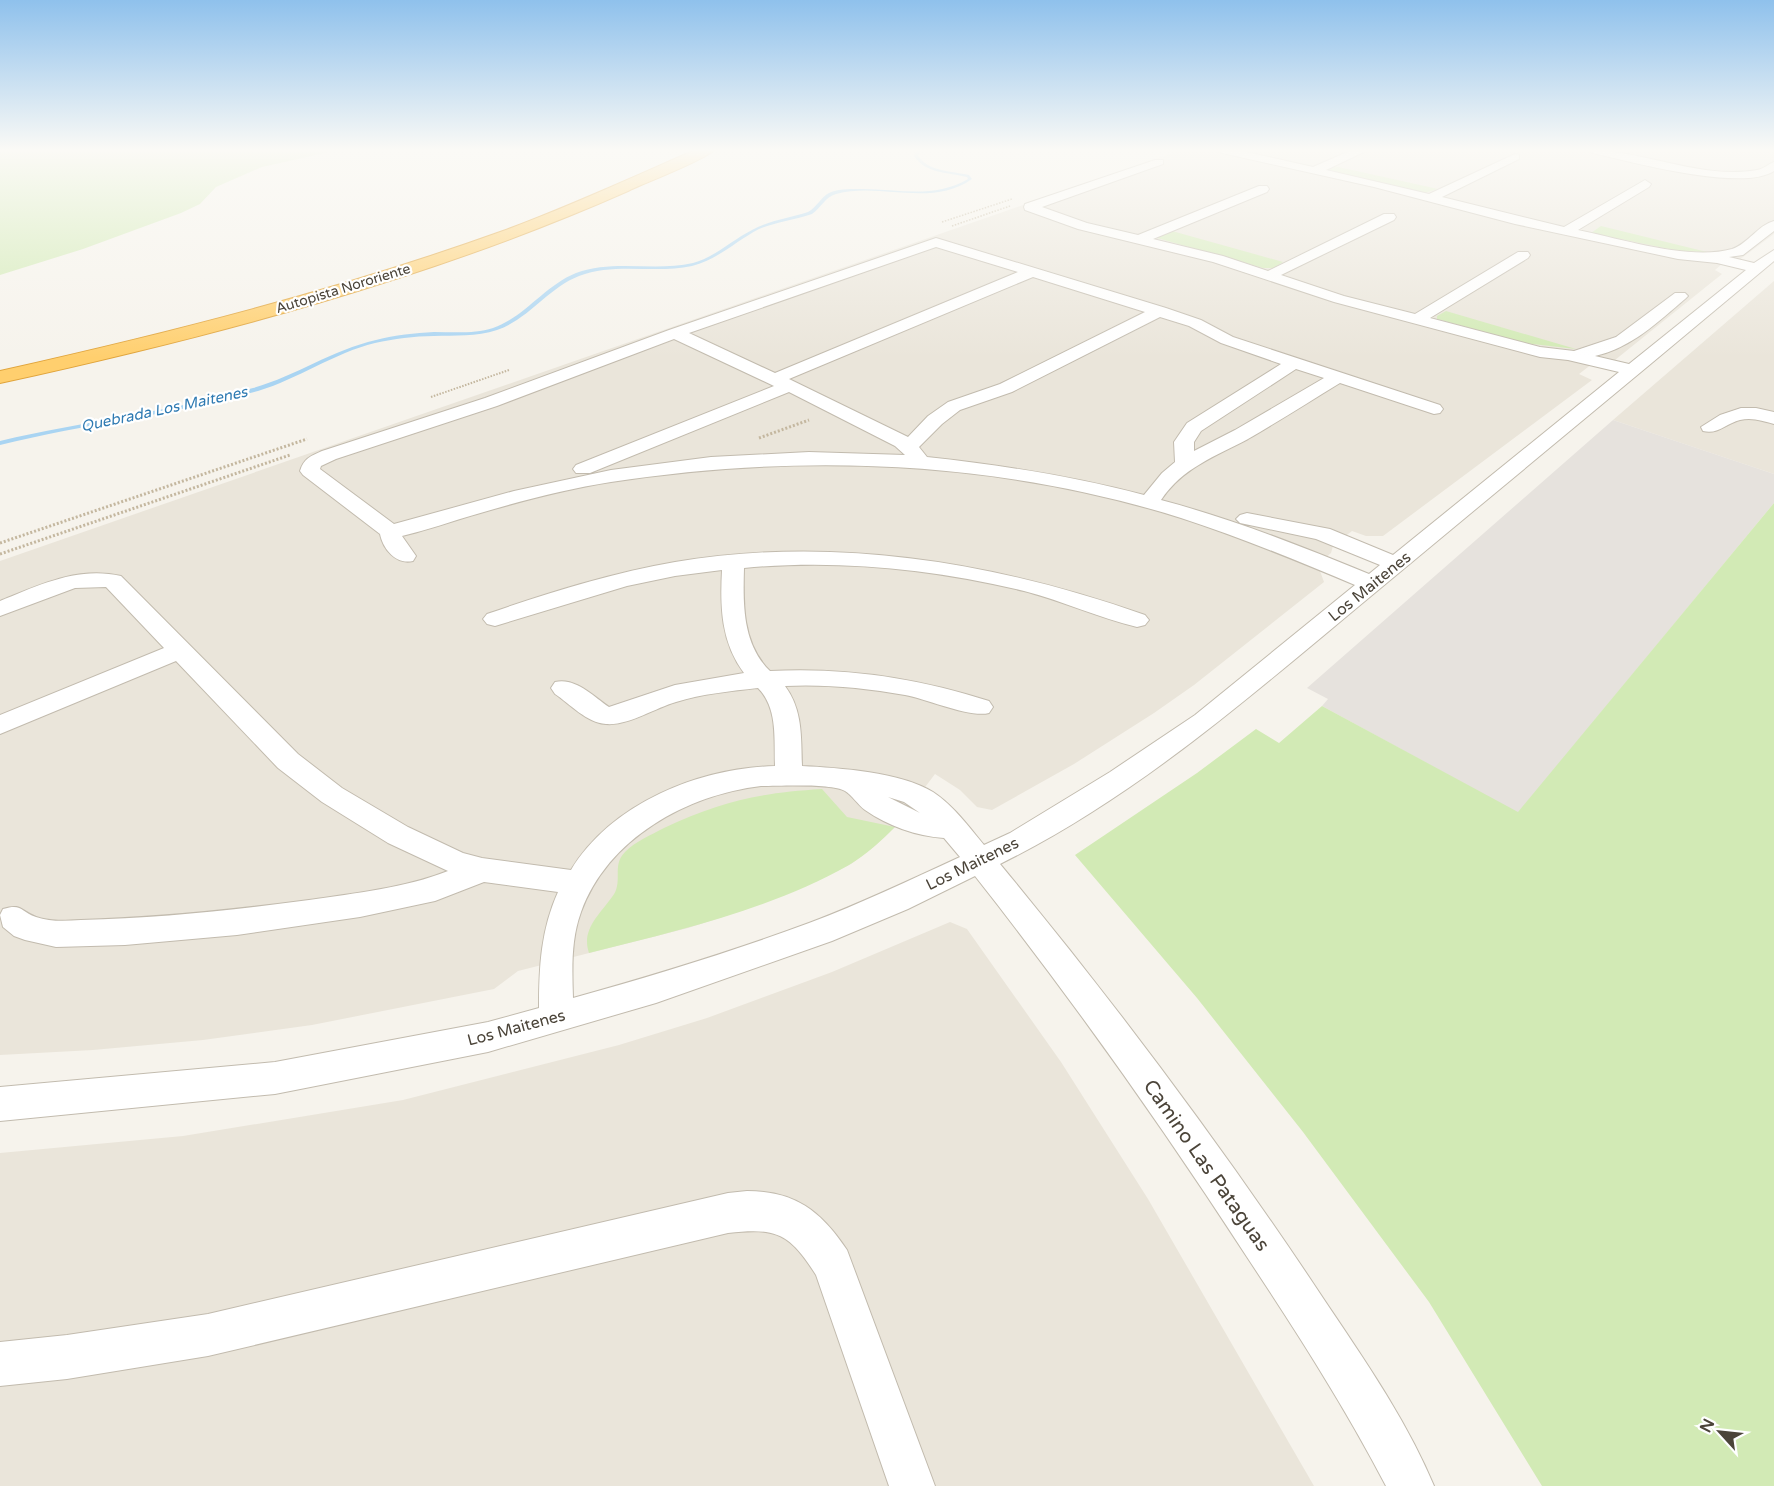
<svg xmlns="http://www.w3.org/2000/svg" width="1774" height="1486" viewBox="0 0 1774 1486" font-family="'Varela Round',sans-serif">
<rect width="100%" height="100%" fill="#f6f3ec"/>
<g fill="#eae5da">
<polygon points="1181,150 1762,150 1774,152 1774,234 1739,260 1729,258 1715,270 1722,274 1615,360 1601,357 1579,374 1592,380 1383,536 1366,536 1352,531 1333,546 1331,553 1314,568 1320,571 1324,582 1194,685 1154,713 1074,764 992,810 977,807 960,790 935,774 895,827 876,845 851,864 819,880 744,910 688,928 518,971 494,989 312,1025 203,1040 93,1050 0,1055 0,561"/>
<polygon points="1774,281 1774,474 1613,420"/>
<polygon points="950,922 967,929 1061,1062 1148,1199 1314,1486 0,1486 0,1153 183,1136 403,1100 619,1045 707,1018 832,972"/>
</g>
<polygon fill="#e6e2dd" points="1613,420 1774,474 1774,503 1518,813 1322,706 1328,699 1307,688"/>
<g fill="#d2eab5">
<polygon points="0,150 338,150 262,167 216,187 200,204 181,213 83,249 0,275"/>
<polygon points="1334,166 1438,189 1424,193 1325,170"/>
<polygon points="1601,226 1707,252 1679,251 1591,233"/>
<polygon points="1172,231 1283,262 1274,268 1263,268 1157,238"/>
<polygon points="1446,311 1576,349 1524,343 1437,319 1437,316"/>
<polygon points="1774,503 1774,1486 1542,1486 1429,1302 1303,1132 1197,998 1075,855 1197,773 1256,729 1279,743 1322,706 1518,812"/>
<path d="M822 789 847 817 895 827C881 841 866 855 849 865 769 910 677 931 589 953 581 930 599 915 612 897 624 882 611 866 625 852 636 841 651 835 664 828 721 801 759 793 822 789Z"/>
</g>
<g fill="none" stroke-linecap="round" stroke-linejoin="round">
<path fill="#a9d4f2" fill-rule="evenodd" d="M917 150H921L918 156C929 172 952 171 969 175L972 179C931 208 881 182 836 194 825 197 821 208 812 214 794 220 776 222 759 229 736 241 717 260 692 266 655 274 615 262 579 276 548 288 529 319 497 330 476 337 455 335 434 336 414 336 394 339 375 343 334 353 298 379 258 391 173 415 85 424 0 445V441C84 421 170 412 253 388 296 376 332 350 376 340 395 335 415 333 434 332 454 332 474 334 493 328 525 317 544 286 576 273 614 259 654 272 693 263 715 257 732 240 752 230 770 220 790 218 808 212 817 207 821 197 829 193 837 189 848 189 857 189 896 188 932 200 968 179L967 177C948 172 926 174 914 156Z"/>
<g stroke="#c2bbae" stroke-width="2">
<g id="minor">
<path d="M1216 150H1238L1313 167 1352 150H1368L1326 170 1429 194 1515 154 1519 155V159L1442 197 1564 227 1645 180 1651 184 1649 187 1578 230C1622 239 1690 261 1732 249 1748 244 1758 225 1774 221V231L1743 255 1729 257 1754 263 1774 250V261C1640 373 1506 484 1371 596 1254 693 1138 796 1000 864 1111 998 1216 1138 1313 1283 1356 1348 1404 1414 1434 1486H1386C1345 1407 1296 1331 1247 1257 1162 1126 1072 999 975 876L908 909 832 941 656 1003 488 1052 275 1094 0 1121V1087L275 1062 488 1022 539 1008C539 966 541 930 558 892L484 882 435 901 360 917 237 935 125 945 56 947 25 940 14 936 3 927 0 915 3 909C22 903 20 911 36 917 50 922 66 921 81 920 158 918 234 910 309 900 356 893 405 888 448 871L388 843 322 802 278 768 176 661 0 734V715L164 648 106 587 75 588 0 616V601C39 585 78 566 121 576L298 754 342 788 408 827 463 853 482 858 571 870C612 803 699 768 775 766 774 739 778 708 758 688 731 691 702 694 676 702 655 708 628 726 606 724 587 723 570 704 555 694L551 688 555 682C575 677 593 696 609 707L675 685 744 673C721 642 720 607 722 570L675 576 627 586 495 626 487 624 483 619 487 614C548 593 611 573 675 562 835 535 994 562 1145 615L1149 620 1145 625 1137 627C1099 618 1063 601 1024 591 933 569 837 559 744 568 743 603 742 644 770 671 846 667 917 678 989 701L993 707 989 713C970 718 927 699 905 695 865 688 825 684 785 686 803 710 801 738 802 766 840 768 900 772 933 792 953 805 969 827 984 845L1010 833 1110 772 1195 715 1355 585C1298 561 1240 537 1181 518 997 460 801 453 611 482 566 489 521 501 477 514 452 521 428 530 402 536L416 556 413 561C396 565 383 549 380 534L303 475 300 471C304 458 311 456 322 451L485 398 669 330 936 238 1166 308 1201 320 1233 337 1440 405 1443 409 1440 413 1434 414 1340 383C1309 402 1279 421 1248 439 1216 456 1182 468 1161 500 1233 519 1301 546 1369 574L1380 565 1316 539 1240 523 1236 519 1240 515 1247 513 1330 529 1393 555 1619 372 1568 360 1540 357 1334 302 1213 262 1078 229 1025 210 1024 207 1025 204 1155 160H1163V164L1042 207 1087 223 1138 235 1259 186H1267L1269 189 1267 192 1153 239 1223 256 1268 271 1384 214H1394L1396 217 1394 220 1281 275 1344 296 1415 314 1518 252H1528L1530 255 1528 258 1430 318 1540 347 1574 351 1616 337 1675 293H1685L1688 296 1685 299C1658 322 1631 348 1595 356L1629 364 1746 270 1717 263 1678 259 1515 224 1374 187 1222 153ZM936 247 1018 272 775 373 689 333ZM1033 277 1145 312 1000 384 948 402 928 416 908 437 789 379ZM1160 317 1189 326 1221 343 1281 364 1187 423 1174 442 1175 462 1162 473 1144 495C1072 476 1001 465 927 457L919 447 942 424 960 410 1012 392ZM674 339 774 386 576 465 573 469 576 473H590L789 392 895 446 905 455 809 452 711 457 611 470 514 491 394 524 320 469 321 466 336 459 497 406ZM1296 369 1324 378 1235 430 1194 451V442L1201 431ZM761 786C777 786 832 783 845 791 852 795 858 805 865 810 888 826 916 836 944 838L960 857C910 880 860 904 809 923 731 952 652 976 573 998 572 969 571 939 581 912 608 838 687 795 761 786ZM888 797 904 802 920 813Z"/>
<path d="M1587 150C1644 150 1701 180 1757 170 1764 169 1768 164 1774 162V171C1743 192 1630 162 1593 153Z"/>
<path d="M1741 408H1756L1774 412V424C1763 421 1752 417 1740 420 1727 423 1718 435 1703 431L1701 427 1720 415Z"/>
<path d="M747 1191C795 1191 821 1211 847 1250L935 1486H889L816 1275C790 1234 777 1227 728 1233L208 1356 67 1379 0 1386V1342L67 1335 208 1314 728 1193Z"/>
</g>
</g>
<g stroke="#e0a43c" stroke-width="2">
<path id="motorway" d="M695 150H714C705 160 644 183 628 191 427 280 214 336 0 383V371C170 333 339 290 503 231 568 207 631 178 695 150Z"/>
</g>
<g stroke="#c4b79f" stroke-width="1.5" stroke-dasharray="1.5 1.5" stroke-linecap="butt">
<polyline points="942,222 1012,199"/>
<polyline points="952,226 1010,206"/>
</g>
<polyline stroke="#c4b79f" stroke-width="2" stroke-dasharray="1.5 1.5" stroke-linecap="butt" points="431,397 509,370"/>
<g stroke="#c4b79f" stroke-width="3" stroke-dasharray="2 2" stroke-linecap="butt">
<polyline points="759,438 809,420"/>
<polyline points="0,543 307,439"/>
<polyline points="0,554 290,455"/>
</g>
<use href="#minor" fill="#fff" fill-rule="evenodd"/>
<use href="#motorway" fill="#ffcf6e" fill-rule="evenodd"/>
</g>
<linearGradient id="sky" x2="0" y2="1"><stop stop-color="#8fc1ec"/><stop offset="0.42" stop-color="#fbfaf6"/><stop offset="1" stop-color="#fbfaf6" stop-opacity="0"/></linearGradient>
<rect width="1774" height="358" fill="url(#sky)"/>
<g text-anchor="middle" stroke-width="4.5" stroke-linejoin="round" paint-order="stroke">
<g font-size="14" fill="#4b4439" stroke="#fff">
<text transform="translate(343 288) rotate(-17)" y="5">Autopista Nororiente</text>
</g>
<g font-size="15" font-style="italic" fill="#2e7ab2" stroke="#fff">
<text transform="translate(164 409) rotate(-12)" y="5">Quebrada Los Maitenes</text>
</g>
<g font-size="16" fill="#4b4439" stroke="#fff">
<text transform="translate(1369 586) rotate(-39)" y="6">Los Maitenes</text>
<text transform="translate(972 863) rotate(-26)" y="6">Los Maitenes</text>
<text transform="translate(516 1027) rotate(-15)" y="6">Los Maitenes</text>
</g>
<g font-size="20" fill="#4b4439" stroke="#fff">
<text transform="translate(1207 1165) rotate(55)" y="7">Camino Las Pataguas</text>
</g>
</g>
<g transform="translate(1720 1432) rotate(297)" stroke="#ffffff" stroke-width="4.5" paint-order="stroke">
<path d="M0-4.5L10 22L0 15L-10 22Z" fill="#4b4439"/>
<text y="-9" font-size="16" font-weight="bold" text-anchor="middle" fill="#4b4439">N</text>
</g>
</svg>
